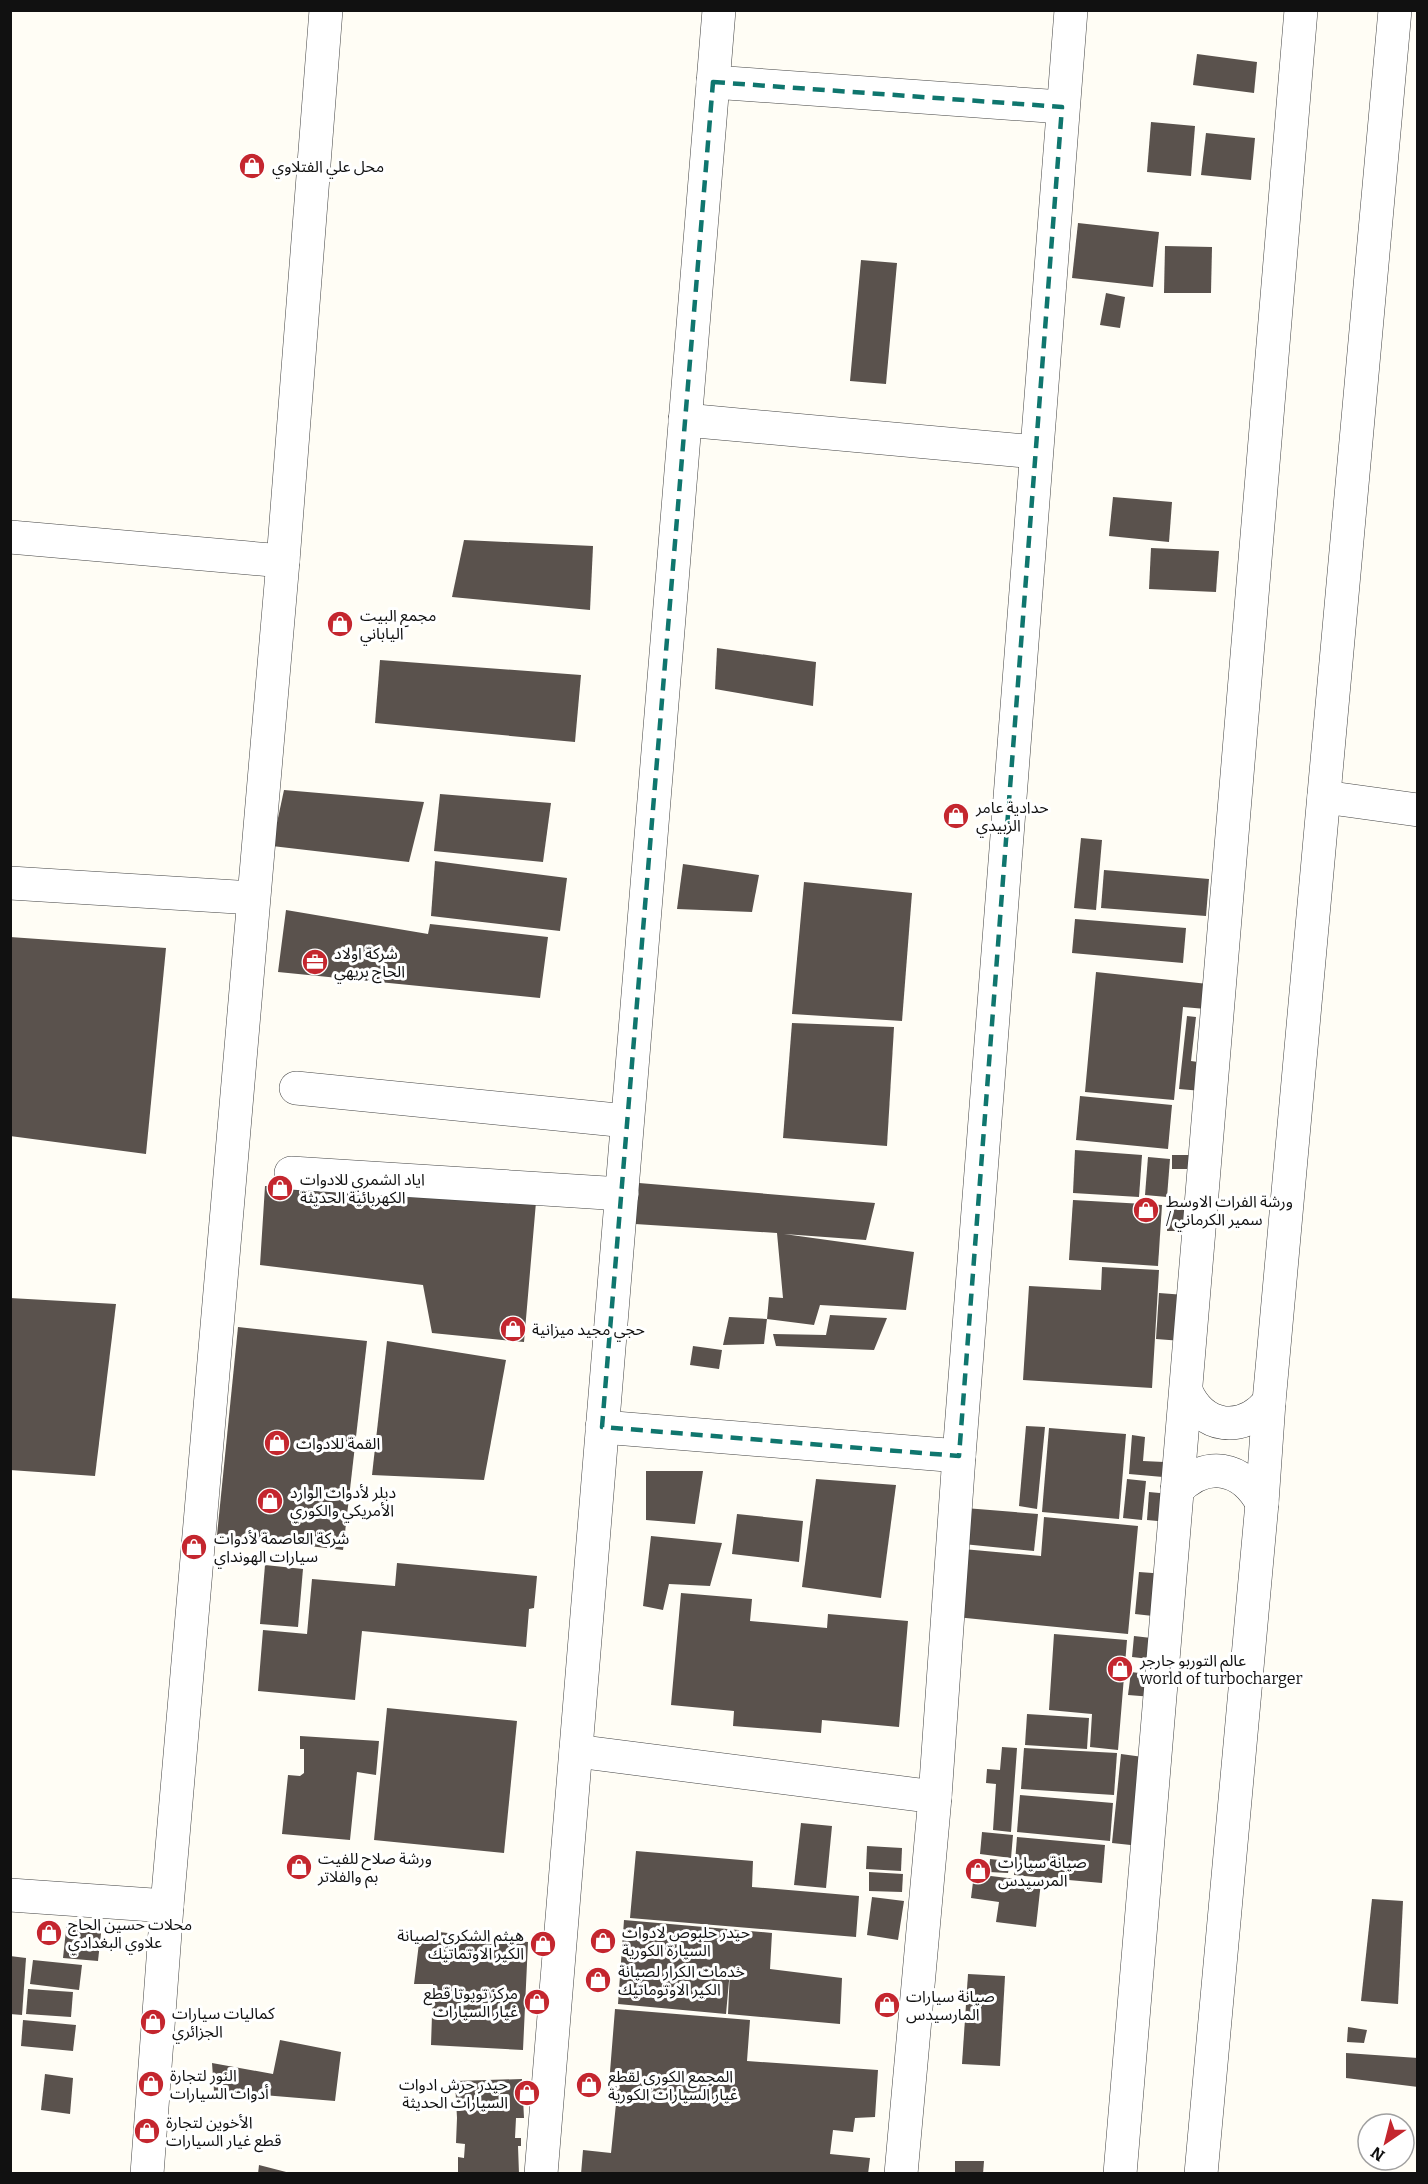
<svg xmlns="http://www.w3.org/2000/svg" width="1428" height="2184" viewBox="0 0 1428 2184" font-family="Bitter,'Noto Sans Arabic',serif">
<rect width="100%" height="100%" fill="#fffdf5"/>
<g fill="#5a524d">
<polygon points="1197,54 1257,62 1254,93 1193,85"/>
<polygon points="1151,122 1195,126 1191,176 1147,172"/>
<polygon points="1206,133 1255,138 1251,180 1201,175"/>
<polygon points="1078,223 1159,232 1153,287 1072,278"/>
<polygon points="1165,246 1212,247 1211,293 1164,293"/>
<polygon points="861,260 897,263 886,384 850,381"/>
<polygon points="1106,293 1125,297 1120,328 1100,325"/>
<polygon points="1113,497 1172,502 1169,542 1109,536"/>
<polygon points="464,540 593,546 590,610 452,597"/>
<polygon points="1151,548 1219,551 1216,592 1149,589"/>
<polygon points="717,648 816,662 813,706 715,689"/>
<polygon points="380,660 581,675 575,742 375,723"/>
<polygon points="284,790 424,802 409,862 272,846"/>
<polygon points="440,794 551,803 543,862 434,851"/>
<polygon points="1081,838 1102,840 1096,910 1074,908"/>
<polygon points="435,861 567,878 560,931 431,916"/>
<polygon points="683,864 759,875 752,912 677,909"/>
<polygon points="1104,870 1209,879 1206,916 1101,908"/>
<polygon points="804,882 912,893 902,1021 792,1014"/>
<polygon points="286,910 428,934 430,924 548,937 540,998 278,972"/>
<polygon points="1075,919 1186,928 1183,963 1072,953"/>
<polygon points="10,937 166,948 146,1154 10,1136"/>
<polygon points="1096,972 1208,984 1206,1009 1183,1007 1174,1100 1085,1092"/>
<polygon points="1187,1016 1196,1017 1191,1061 1205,1063 1202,1091 1179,1089"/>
<polygon points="792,1023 894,1027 887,1146 783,1138"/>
<polygon points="1080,1096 1172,1105 1168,1149 1076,1140"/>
<polygon points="1075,1150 1142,1155 1139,1197 1073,1193"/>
<rect x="1172" y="1155" width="20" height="14"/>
<polygon points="1148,1157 1170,1159 1167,1197 1145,1195"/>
<polygon points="639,1183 875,1203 866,1240 784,1234 914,1252 906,1310 820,1305 814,1325 767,1319 769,1297 783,1298 777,1233 635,1224"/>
<polygon points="265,1186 536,1202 524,1342 432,1333 423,1285 260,1265"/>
<polygon points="1073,1200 1162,1205 1158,1266 1069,1260"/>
<polygon points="1168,1200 1186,1201 1185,1231 1167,1231"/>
<polygon points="1102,1267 1159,1270 1152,1388 1023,1380 1029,1286 1101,1290"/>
<polygon points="1159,1293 1185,1295 1182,1341 1156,1339"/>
<polygon points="10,1298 116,1304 95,1476 10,1470"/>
<polygon points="830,1315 887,1318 874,1350 776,1346 773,1334 826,1335"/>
<polygon points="729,1317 767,1319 764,1344 723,1345"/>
<polygon points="238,1327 367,1341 343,1550 217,1535"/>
<polygon points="387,1341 506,1360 484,1480 372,1475"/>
<polygon points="693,1346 722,1350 719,1369 690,1365"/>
<polygon points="1026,1426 1045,1427 1037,1509 1019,1506"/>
<polygon points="1049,1428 1126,1434 1119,1519 1042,1512"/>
<polygon points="1132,1435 1145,1437 1143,1461 1164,1462 1163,1477 1129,1474"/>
<polygon points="646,1471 703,1471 695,1524 646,1520"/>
<polygon points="816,1479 896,1485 881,1598 802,1587"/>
<polygon points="1127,1479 1146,1481 1142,1520 1123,1518"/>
<polygon points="1149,1492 1170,1494 1168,1522 1147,1520"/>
<polygon points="965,1508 1038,1514 1034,1551 963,1544"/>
<polygon points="737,1514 803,1521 799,1562 732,1554"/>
<polygon points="1044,1517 1138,1526 1128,1634 956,1617 963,1549 1041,1556"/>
<polygon points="651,1536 722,1543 710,1586 669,1584 663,1610 643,1606"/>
<polygon points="397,1563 537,1576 534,1608 529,1609 526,1647 362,1631 355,1700 258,1691 263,1630 307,1634 312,1579 395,1586"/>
<polygon points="265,1565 303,1569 298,1627 260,1624"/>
<polygon points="1139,1572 1166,1574 1162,1617 1135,1614"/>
<polygon points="681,1593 752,1599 750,1621 827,1628 828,1614 908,1621 899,1727 822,1720 821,1733 733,1726 734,1711 671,1705"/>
<polygon points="1054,1634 1127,1640 1118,1750 1090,1747 1092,1714 1049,1710"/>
<polygon points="1134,1636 1160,1639 1158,1660 1132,1657"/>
<polygon points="1131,1672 1155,1675 1153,1697 1128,1695"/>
<polygon points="387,1708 517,1721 504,1853 374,1840"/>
<polygon points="1027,1714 1089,1718 1087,1749 1025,1745"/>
<polygon points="300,1736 379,1741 376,1775 357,1772 350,1840 282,1834 288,1775 300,1776 304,1773 304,1749 300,1749"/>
<polygon points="1002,1747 1017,1748 1011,1832 993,1830 996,1784 986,1783 987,1769 1000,1770"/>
<polygon points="1024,1748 1117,1753 1114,1795 1021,1789"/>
<polygon points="1121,1754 1143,1757 1140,1846 1112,1843"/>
<polygon points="1020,1795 1113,1803 1110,1841 1017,1832"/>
<polygon points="801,1823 832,1826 826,1888 794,1885"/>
<polygon points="982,1832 1013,1835 1011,1858 980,1854"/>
<polygon points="1017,1837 1105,1845 1102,1883 1014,1875"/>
<polygon points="867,1846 902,1848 901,1871 866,1869"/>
<polygon points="636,1851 753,1861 752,1887 859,1896 856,1937 630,1918"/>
<polygon points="990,1859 1010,1861 1008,1873 989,1872"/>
<polygon points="869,1872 903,1874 902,1892 869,1891"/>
<polygon points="974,1874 1041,1882 1036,1927 996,1922 999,1902 971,1898"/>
<polygon points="872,1897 904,1901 898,1940 867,1935"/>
<polygon points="1372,1899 1403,1901 1398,2004 1361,2001"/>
<polygon points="624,1920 772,1933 770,1969 842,1978 840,2024 728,2014 730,1970 726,2014 618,2004"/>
<polygon points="67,1921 102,1924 98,1961 63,1958"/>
<polygon points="439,1932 528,1942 523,2050 431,2045 433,1984 414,1984 420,1935 436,1937"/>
<polygon points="10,1956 26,1958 22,2015 10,2014"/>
<polygon points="33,1960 82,1965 79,1990 30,1984"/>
<polygon points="968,1974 1005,1976 1000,2066 962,2064"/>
<polygon points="28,1989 73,1992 71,2017 26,2014"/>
<polygon points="615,2009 750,2020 747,2061 878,2070 875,2117 855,2118 853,2132 833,2130 830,2154 870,2158 868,2174 581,2174 583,2150 611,2153 617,2094 608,2097"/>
<polygon points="23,2020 76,2025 73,2051 21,2046"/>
<polygon points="1348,2027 1367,2030 1364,2043 1347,2042"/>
<polygon points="280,2040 341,2052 335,2101 214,2091 212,2063 273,2074"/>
<polygon points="1346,2053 1418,2058 1418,2087 1346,2078"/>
<polygon points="45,2074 73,2078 70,2114 41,2110"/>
<polygon points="522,2079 524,2118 516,2118 515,2138 521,2138 521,2146 518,2146 519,2174 458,2174 458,2157 464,2158 465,2144 456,2143 457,2118 455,2081"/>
<polygon points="955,2161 984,2161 983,2174 955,2174"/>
<polygon points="259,2165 290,2173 290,2174 258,2174"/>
</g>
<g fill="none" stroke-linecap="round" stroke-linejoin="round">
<g stroke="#444" stroke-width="34">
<g id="street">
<polyline points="713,82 1062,107"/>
<polyline points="685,420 1036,452"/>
<polyline points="10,537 283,561"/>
<polyline points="1324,797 1418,810"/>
<polyline points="10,883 253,898"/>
<polyline points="296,1088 627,1121"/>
<polyline points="291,1173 622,1194"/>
<path d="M1186 1391C1203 1429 1242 1434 1269 1402"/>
<polyline points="602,1427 959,1456"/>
<path d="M1177 1490C1206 1460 1242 1466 1262 1503"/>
<polyline points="576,1751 935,1797 901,2174"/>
<polyline points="935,1797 959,1456 1071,10"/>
<polyline points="10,1895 167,1906"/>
<polyline points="147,2174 167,1906 283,561 326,10"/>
<polyline points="541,2174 719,10"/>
<polyline points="1120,2174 1301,10"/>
<polyline points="1201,2174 1262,1503 1269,1402 1395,10"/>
</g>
</g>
<use href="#street" stroke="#fff" stroke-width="33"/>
</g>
<path fill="none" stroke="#0f766e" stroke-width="4.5" stroke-dasharray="12 8" stroke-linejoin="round" d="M713 82 1062 107 959 1456 602 1427Z"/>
<defs>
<g id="shop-disc" transform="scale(1.35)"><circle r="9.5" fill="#c4262e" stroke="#fff"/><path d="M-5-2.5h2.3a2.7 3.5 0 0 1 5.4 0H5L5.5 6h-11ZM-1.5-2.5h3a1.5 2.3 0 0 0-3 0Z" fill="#fff"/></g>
<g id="office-disc" transform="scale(1.35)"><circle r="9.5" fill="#c4262e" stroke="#fff"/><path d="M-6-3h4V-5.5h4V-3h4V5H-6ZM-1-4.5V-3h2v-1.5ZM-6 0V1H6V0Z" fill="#fff"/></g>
</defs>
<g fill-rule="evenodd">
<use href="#shop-disc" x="252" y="166"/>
<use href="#shop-disc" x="340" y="624"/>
<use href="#shop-disc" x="956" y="816"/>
<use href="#office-disc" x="315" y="962"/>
<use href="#shop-disc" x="280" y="1188"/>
<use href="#shop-disc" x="1146" y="1210"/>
<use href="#shop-disc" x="513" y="1329"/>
<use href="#shop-disc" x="277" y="1443"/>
<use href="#shop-disc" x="270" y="1501"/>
<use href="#shop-disc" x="194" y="1547"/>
<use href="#shop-disc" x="1120" y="1669"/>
<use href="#shop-disc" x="299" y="1867"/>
<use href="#shop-disc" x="978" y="1871"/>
<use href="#shop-disc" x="49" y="1933"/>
<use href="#shop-disc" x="603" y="1941"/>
<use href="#shop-disc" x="543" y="1944"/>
<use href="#shop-disc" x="598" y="1980"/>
<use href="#shop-disc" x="537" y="2002"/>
<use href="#shop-disc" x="887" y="2005"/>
<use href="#shop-disc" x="153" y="2022"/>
<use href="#shop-disc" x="151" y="2084"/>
<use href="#shop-disc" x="589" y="2085"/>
<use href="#shop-disc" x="527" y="2093"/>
<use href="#shop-disc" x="147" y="2131"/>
</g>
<g text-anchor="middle" stroke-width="6" stroke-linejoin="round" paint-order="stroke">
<g font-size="16" fill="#111" stroke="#fff" text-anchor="start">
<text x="272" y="172">محل علي الفتلاوي</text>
<text x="360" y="621">مجمع البيت<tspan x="360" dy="18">الياباني</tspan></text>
<text x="976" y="813">حدادية عامر<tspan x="976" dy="18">الزبيدي</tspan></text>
<text x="334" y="959">شركة اولاد<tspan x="334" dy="18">الحاج بريهي</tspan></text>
<text x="300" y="1185">اياد الشمري للادوات<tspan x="300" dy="18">الكهربائية الحديثة</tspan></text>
<text x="1166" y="1207">ورشة الفرات الاوسط<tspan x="1166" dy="18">/ سمير الكرماني</tspan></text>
<text x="532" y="1335">حجي مجيد ميزانية</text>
<text x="296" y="1449">القمة للادوات</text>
<text x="290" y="1498">ديلر لأدوات الوارد<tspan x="290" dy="18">الأمريكي والكوري</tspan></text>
<text x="214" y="1544">شركة العاصمة لأدوات<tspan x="214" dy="18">سيارات الهونداي</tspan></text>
<text x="1140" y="1666">عالم التوربو جارجر<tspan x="1140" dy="18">world of turbocharger</tspan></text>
<text x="318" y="1864">ورشة صلاح للفيت<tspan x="318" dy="18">بم والفلاتر</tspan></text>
<text x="998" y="1868">صيانة سيارات<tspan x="998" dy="18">المرسيدس</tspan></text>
<text x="68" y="1930">محلات حسين الحاج<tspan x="68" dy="18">علاوي البغدادي</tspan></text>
<text x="622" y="1938">حيدر حلبوص لادوات<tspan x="622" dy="18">السيارة الكورية</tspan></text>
<text x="524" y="1941" text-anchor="end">هيثم الشكري لصيانة<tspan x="524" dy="18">الكير الاوتماتيك</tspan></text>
<text x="618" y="1977">خدمات الكرار لصيانة<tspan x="618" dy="18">الكير الاوتوماتيك</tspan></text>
<text x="518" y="1999" text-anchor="end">مركز تويوتا قطع<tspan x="518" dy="18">غيار السيارات</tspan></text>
<text x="906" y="2002">صيانة سيارات<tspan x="906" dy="18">المارسيدس</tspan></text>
<text x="172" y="2019">كماليات سيارات<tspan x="172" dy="18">الجزائري</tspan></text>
<text x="170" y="2081">النور لتجارة<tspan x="170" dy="18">أدوات السيارات</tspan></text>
<text x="608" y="2082">المجمع الكوري لقطع<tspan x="608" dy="18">غيار السيارات الكورية</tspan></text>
<text x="508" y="2090" text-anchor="end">حيدر حرش ادوات<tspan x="508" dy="18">السيارات الحديثة</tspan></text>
<text x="166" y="2128">الأخوين لتجارة<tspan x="166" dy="18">قطع غيار السيارات</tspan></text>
</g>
</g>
<rect width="1428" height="2184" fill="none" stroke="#111111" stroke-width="24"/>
<g transform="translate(1386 2142) rotate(215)"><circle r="28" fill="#ffffff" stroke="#a0a0a0" stroke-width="1.5"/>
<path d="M0-4.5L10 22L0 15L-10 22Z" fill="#c4262e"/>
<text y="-9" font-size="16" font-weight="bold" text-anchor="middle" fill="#111111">N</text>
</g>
</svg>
